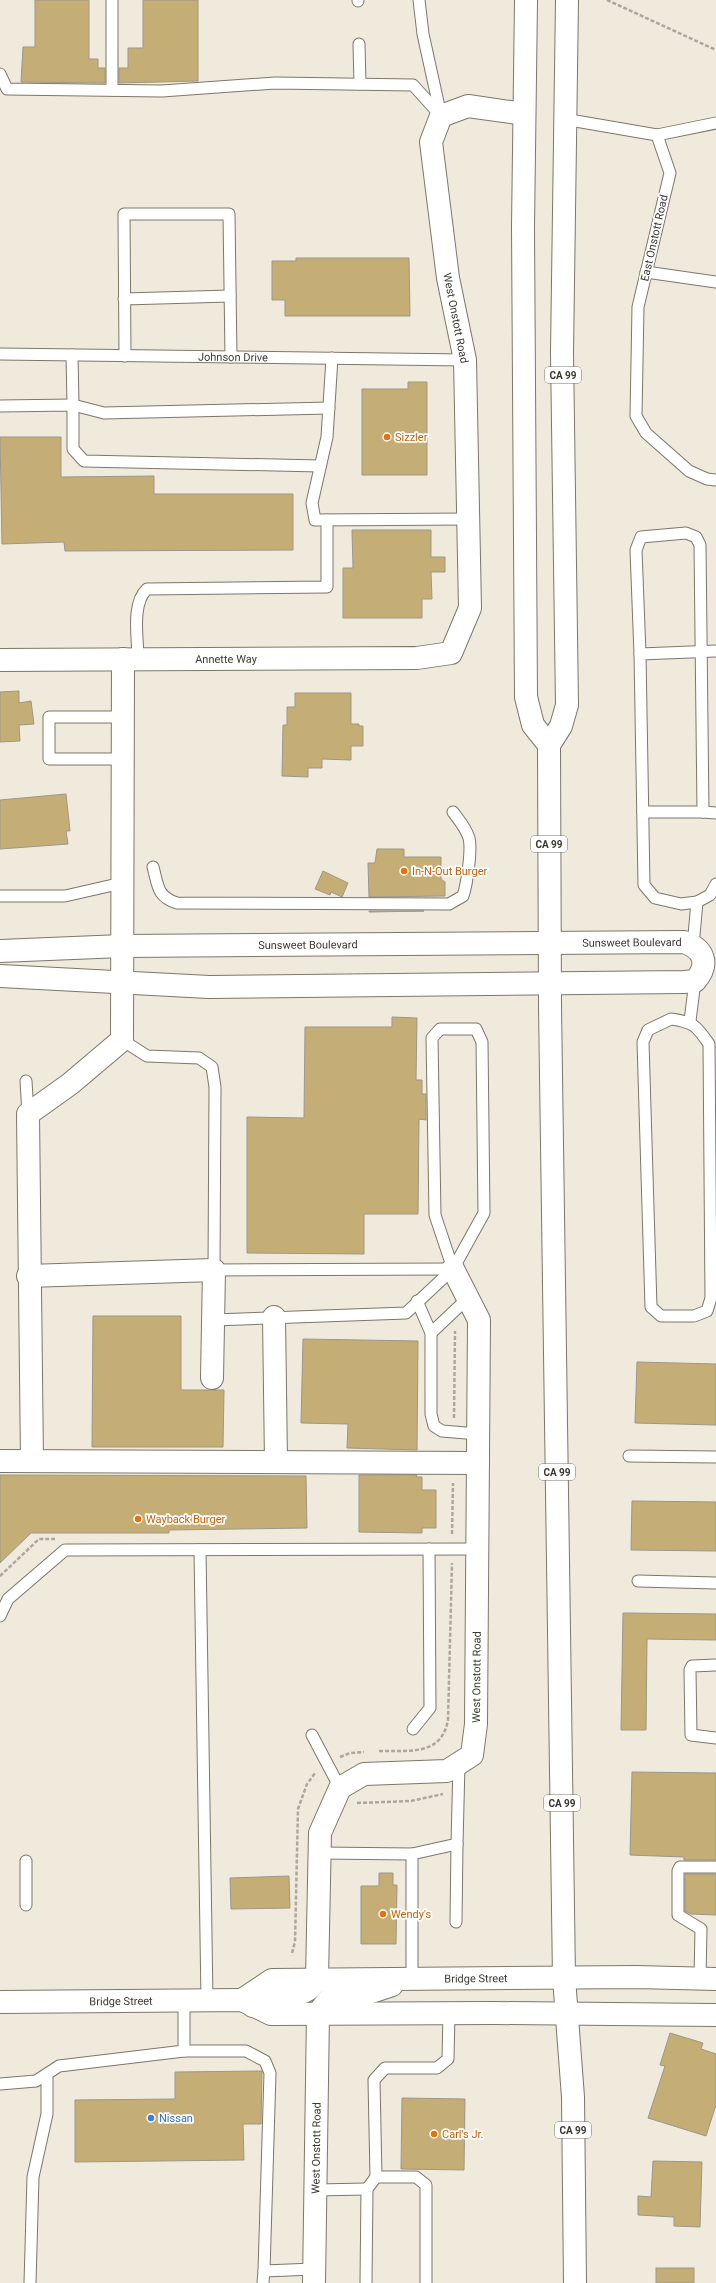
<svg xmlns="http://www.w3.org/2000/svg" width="716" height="2283" viewBox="0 0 716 2283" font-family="Roboto,sans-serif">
<rect width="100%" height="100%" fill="#f0eadc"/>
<g fill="#c5ae76" stroke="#9c978a">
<polygon points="35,0 89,0 89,59 98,59 98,68 105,68 105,83 21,82 23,47 35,47"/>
<polygon points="143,0 198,0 198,81 119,83 119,68 128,68 128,48 143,48"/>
<polygon points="296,258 409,258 410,316 285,316 285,300 272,300 272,261 296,261"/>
<polygon points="408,382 427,382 427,475 362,475 362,389 408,389"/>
<polygon points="0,437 61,437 61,477 154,476 154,494 293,494 293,550 65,551 64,542 2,544"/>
<polygon points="352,530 431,530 431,557 445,557 445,572 431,572 432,599 422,599 422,618 343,618 343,568 353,568"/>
<polygon points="19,691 19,703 31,701 34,724 19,725 20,741 0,742 0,692"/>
<polygon points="295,693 351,693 351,724 359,724 359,726 363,726 363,746 351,746 351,760 322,759 322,768 308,768 308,777 282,776 283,725 287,725 287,707 295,707"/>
<polygon points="66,794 70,831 66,831 68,844 0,849 0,800"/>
<polygon points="377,849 404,849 404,857 441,857 441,879 445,882 445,896 369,897 368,863 375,863"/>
<polygon points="323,871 348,883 342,897 331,892 330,895 315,889"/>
<polygon points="369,911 424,911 369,912"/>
<polygon points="392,1017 417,1018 416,1080 422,1080 422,1094 426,1094 426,1120 419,1119 418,1214 364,1214 364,1254 247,1253 247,1117 304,1118 305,1027 392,1027"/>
<polygon points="93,1316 181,1316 181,1390 224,1390 223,1447 92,1447"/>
<polygon points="303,1339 418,1341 417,1450 347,1448 348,1424 301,1423"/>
<polygon points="637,1362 716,1364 716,1425 635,1423"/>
<polygon points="0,1475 306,1476 307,1528 169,1530 169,1533 31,1533 0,1563"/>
<polygon points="359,1475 417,1475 416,1477 422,1477 422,1490 436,1490 436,1528 422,1528 422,1533 359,1532"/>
<polygon points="632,1501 716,1502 716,1551 631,1550"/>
<polygon points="623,1613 716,1614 716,1640 647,1639 646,1730 621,1730"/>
<polygon points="632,1772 716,1773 716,1860 684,1860 684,1857 630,1855"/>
<polygon points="379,1873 393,1873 393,1885 397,1885 396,1944 361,1944 361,1886 379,1886"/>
<polygon points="685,1874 716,1874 716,1915 691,1914 685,1911"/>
<polygon points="289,1876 290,1908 231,1909 230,1878"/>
<polygon points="670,2033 703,2043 701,2049 716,2054 716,2105 706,2136 648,2118 665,2066 660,2065"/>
<polygon points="262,2071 261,2124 243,2124 244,2160 75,2162 75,2100 175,2099 175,2072"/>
<polygon points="402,2098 465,2099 464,2170 401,2169"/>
<polygon points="653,2161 702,2162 700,2227 674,2226 674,2217 638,2215 638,2196 651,2197"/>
<rect x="656" y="2268" width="38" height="15"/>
</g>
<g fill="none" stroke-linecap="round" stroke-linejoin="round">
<g stroke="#7c776a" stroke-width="13">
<g id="lane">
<polyline points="358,0 358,1"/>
<polyline points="419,0 423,34 441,116"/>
<polyline points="359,44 360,84"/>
<polyline points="0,74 7,89 162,91 275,83 413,85 441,116"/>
<polyline points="112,90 112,0"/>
<polyline points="564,119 657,135 670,173 638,307 636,416 646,433 689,471 707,479 716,480"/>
<polyline points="657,135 716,123"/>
<polyline points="646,272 716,282"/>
<polyline points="124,299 230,296"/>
<path id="s1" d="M0 354 465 360"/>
<polyline points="72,355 73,405 104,413 329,408"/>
<polyline points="125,356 124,214 229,214 231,357"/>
<polyline points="332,358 327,437 312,503 315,520 468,519"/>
<polyline points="0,406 73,405 73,449 84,461 320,466"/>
<polyline points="716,651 640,654 644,885 655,898 681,904 697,902 710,895 716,884"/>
<polyline points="640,654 636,550 641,537 686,533 696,537 700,545 703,812 716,813"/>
<path d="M138 659C138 638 131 604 147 589L327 587V520"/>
<polyline points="123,759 49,759 49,717 123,717"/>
<polyline points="643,812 703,812"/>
<path d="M153 867C158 885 157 897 177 903L449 904 463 896C467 884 472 849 469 838 466 828 459 820 453 812"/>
<polyline points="0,896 65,896 122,883"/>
<polyline points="693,946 697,902"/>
<path d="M671 1019C693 1022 696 1025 709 1044L711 1298 707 1311 694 1316H661L651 1307 643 1042 648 1030Z"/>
<polyline points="690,1021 695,981"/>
<polyline points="122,1040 147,1056 199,1058 212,1067 215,1087 214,1270 453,1269"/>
<polyline points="26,1081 28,1114"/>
<polyline points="417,1301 431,1333 431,1414 434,1426 442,1431 478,1434"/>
<polyline points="213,1320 406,1313 453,1269 484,1213 482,1042 476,1029 440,1029 432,1038 435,1215 453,1269"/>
<polyline points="431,1333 468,1298"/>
<polyline points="629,1456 716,1457"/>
<polyline points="200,1550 207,2000"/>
<polyline points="638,1581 716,1583"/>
<polyline points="0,1616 8,1599 65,1550 477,1549"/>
<polyline points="716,1665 692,1666 690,1670 691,1735 716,1738"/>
<polyline points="413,1729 430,1708 429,1549"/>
<polyline points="312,1735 340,1788"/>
<polyline points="320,1853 412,1854 457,1844 459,1764"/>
<polyline points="412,1854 412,1978"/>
<polyline points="26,1861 26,1905"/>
<polyline points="456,1922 457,1844"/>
<polyline points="700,1978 701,1929 678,1915 678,1871 680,1867 716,1867"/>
<polyline points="184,2051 184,2000"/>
<polyline points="0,2084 36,2081 59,2066 184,2051 246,2051 265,2061 270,2073 264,2271 314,2269"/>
<polyline points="376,2177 374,2080 385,2068 437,2068 448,2059 449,2013"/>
<polyline points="316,2190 367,2189"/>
<polyline points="30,2283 33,2177 47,2114 47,2074"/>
<polyline points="263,2283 264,2271"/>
<polyline points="366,2283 367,2189 376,2177 416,2177 426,2185 426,2283"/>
</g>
</g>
<g stroke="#7c776a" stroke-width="24">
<g id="street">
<path id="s2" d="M0 660 417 658 451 653 470 608 465 360 448 278 431 142 441 116 468 106 524 114"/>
<path id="s3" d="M0 951 122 946 684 942C704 949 710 964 695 981L684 982 209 987 0 976"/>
<polyline points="28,1276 214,1270 212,1378"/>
<polyline points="274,1317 276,1462"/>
<polyline points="0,1461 478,1463"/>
<polyline points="32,1461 28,1114 70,1084 122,1040 123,659"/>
<path id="s4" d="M317 1978 320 1833 340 1788 364 1774 447 1771 472 1755 476 1724 479 1320 453 1269"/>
<path id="s5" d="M314 2283 318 2013"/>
</g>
</g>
<g stroke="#7c776a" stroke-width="24">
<g id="secondary">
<path id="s6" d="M242 2000 272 1980 636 1977 716 1979"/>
<path id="s7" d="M0 2002 242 2000 271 2014 495 2013 716 2015"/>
<path d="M253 2006C260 2001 267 1997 276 1996 294 1994 308 1997 317 1978"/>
<polyline points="318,2013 330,1998 371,1992 392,1985"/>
</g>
</g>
<g stroke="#7c776a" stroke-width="24">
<g id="highway">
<polyline points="526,0 523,227 526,697 533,725 549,745"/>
<polyline points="567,0 562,353 567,705 561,726 549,745 550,1005 564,1978 573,2097 575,2283"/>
</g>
</g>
<g stroke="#aca79d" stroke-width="2.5" stroke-dasharray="4 2" stroke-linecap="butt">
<polyline points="607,0 716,50"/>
<polyline points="454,1418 455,1331"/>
<polyline points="452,1534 453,1483"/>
<polyline points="0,1576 39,1539 55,1539"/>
<path d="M379 1751C409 1750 441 1757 448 1720L452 1563"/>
<polyline points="340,1757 350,1753 364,1752"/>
<polyline points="357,1803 411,1801 443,1794"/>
<polyline points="292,1953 295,1942 298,1809 307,1784 316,1772"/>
</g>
<use href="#lane" stroke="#fff" stroke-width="11"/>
<use href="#street" stroke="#fff" stroke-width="22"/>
<use href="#secondary" stroke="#fff" stroke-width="22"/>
<use href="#highway" stroke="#fff" stroke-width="22"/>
</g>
<g fill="#e8710a" stroke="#fff" stroke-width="1.5">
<circle cx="387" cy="437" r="4"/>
<circle cx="404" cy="871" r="4"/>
<circle cx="138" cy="1519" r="4"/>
<circle cx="383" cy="1914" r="4"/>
<circle cx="434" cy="2134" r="4"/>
</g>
<circle fill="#3f7fe0" stroke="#fff" stroke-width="1.5" cx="151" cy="2118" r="4"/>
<g text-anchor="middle" stroke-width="3.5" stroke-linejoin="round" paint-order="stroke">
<g fill="#fff" stroke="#757470" stroke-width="1">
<rect x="545" y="367" width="36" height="16" rx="3"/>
<rect x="531" y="836" width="36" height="16" rx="3"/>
<rect x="539" y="1464" width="36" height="16" rx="3"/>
<rect x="544" y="1795" width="36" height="16" rx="3"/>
<rect x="555" y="2122" width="36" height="16" rx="3"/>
</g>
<g font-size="10" font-weight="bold" fill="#3a3833">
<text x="563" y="379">CA 99</text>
<text x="549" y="848">CA 99</text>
<text x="557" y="1476">CA 99</text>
<text x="562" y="1807">CA 99</text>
<text x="573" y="2134">CA 99</text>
</g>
<g font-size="11" fill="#3a3833" stroke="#fff">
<text transform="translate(654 238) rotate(-77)" y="4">East Onstott Road</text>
<text transform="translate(456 318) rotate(79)" y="4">West Onstott Road</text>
<text dy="4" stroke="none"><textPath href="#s1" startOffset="233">Johnson Drive</textPath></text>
<text dy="4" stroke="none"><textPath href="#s2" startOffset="226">Annette Way</textPath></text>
<text dy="4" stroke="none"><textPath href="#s3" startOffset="632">Sunsweet Boulevard</textPath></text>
<text dy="4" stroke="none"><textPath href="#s3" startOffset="308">Sunsweet Boulevard</textPath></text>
<text dy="4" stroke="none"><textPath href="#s4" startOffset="413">West Onstott Road</textPath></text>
<text dy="4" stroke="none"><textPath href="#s6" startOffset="240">Bridge Street</textPath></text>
<text dy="4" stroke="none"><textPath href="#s7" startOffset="121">Bridge Street</textPath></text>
<text dy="4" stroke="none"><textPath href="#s5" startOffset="135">West Onstott Road</textPath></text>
</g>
<g font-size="11" fill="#c56008" stroke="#fff" text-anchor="start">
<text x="395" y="441">Sizzler</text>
<text x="412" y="875">In-N-Out Burger</text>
<text x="146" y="1523">Wayback Burger</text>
<text x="391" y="1918">Wendy's</text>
<text x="442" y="2138">Carl's Jr.</text>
</g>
<g font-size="11" fill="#366cbe" stroke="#fff" text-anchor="start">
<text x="159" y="2122">Nissan</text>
</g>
</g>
</svg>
